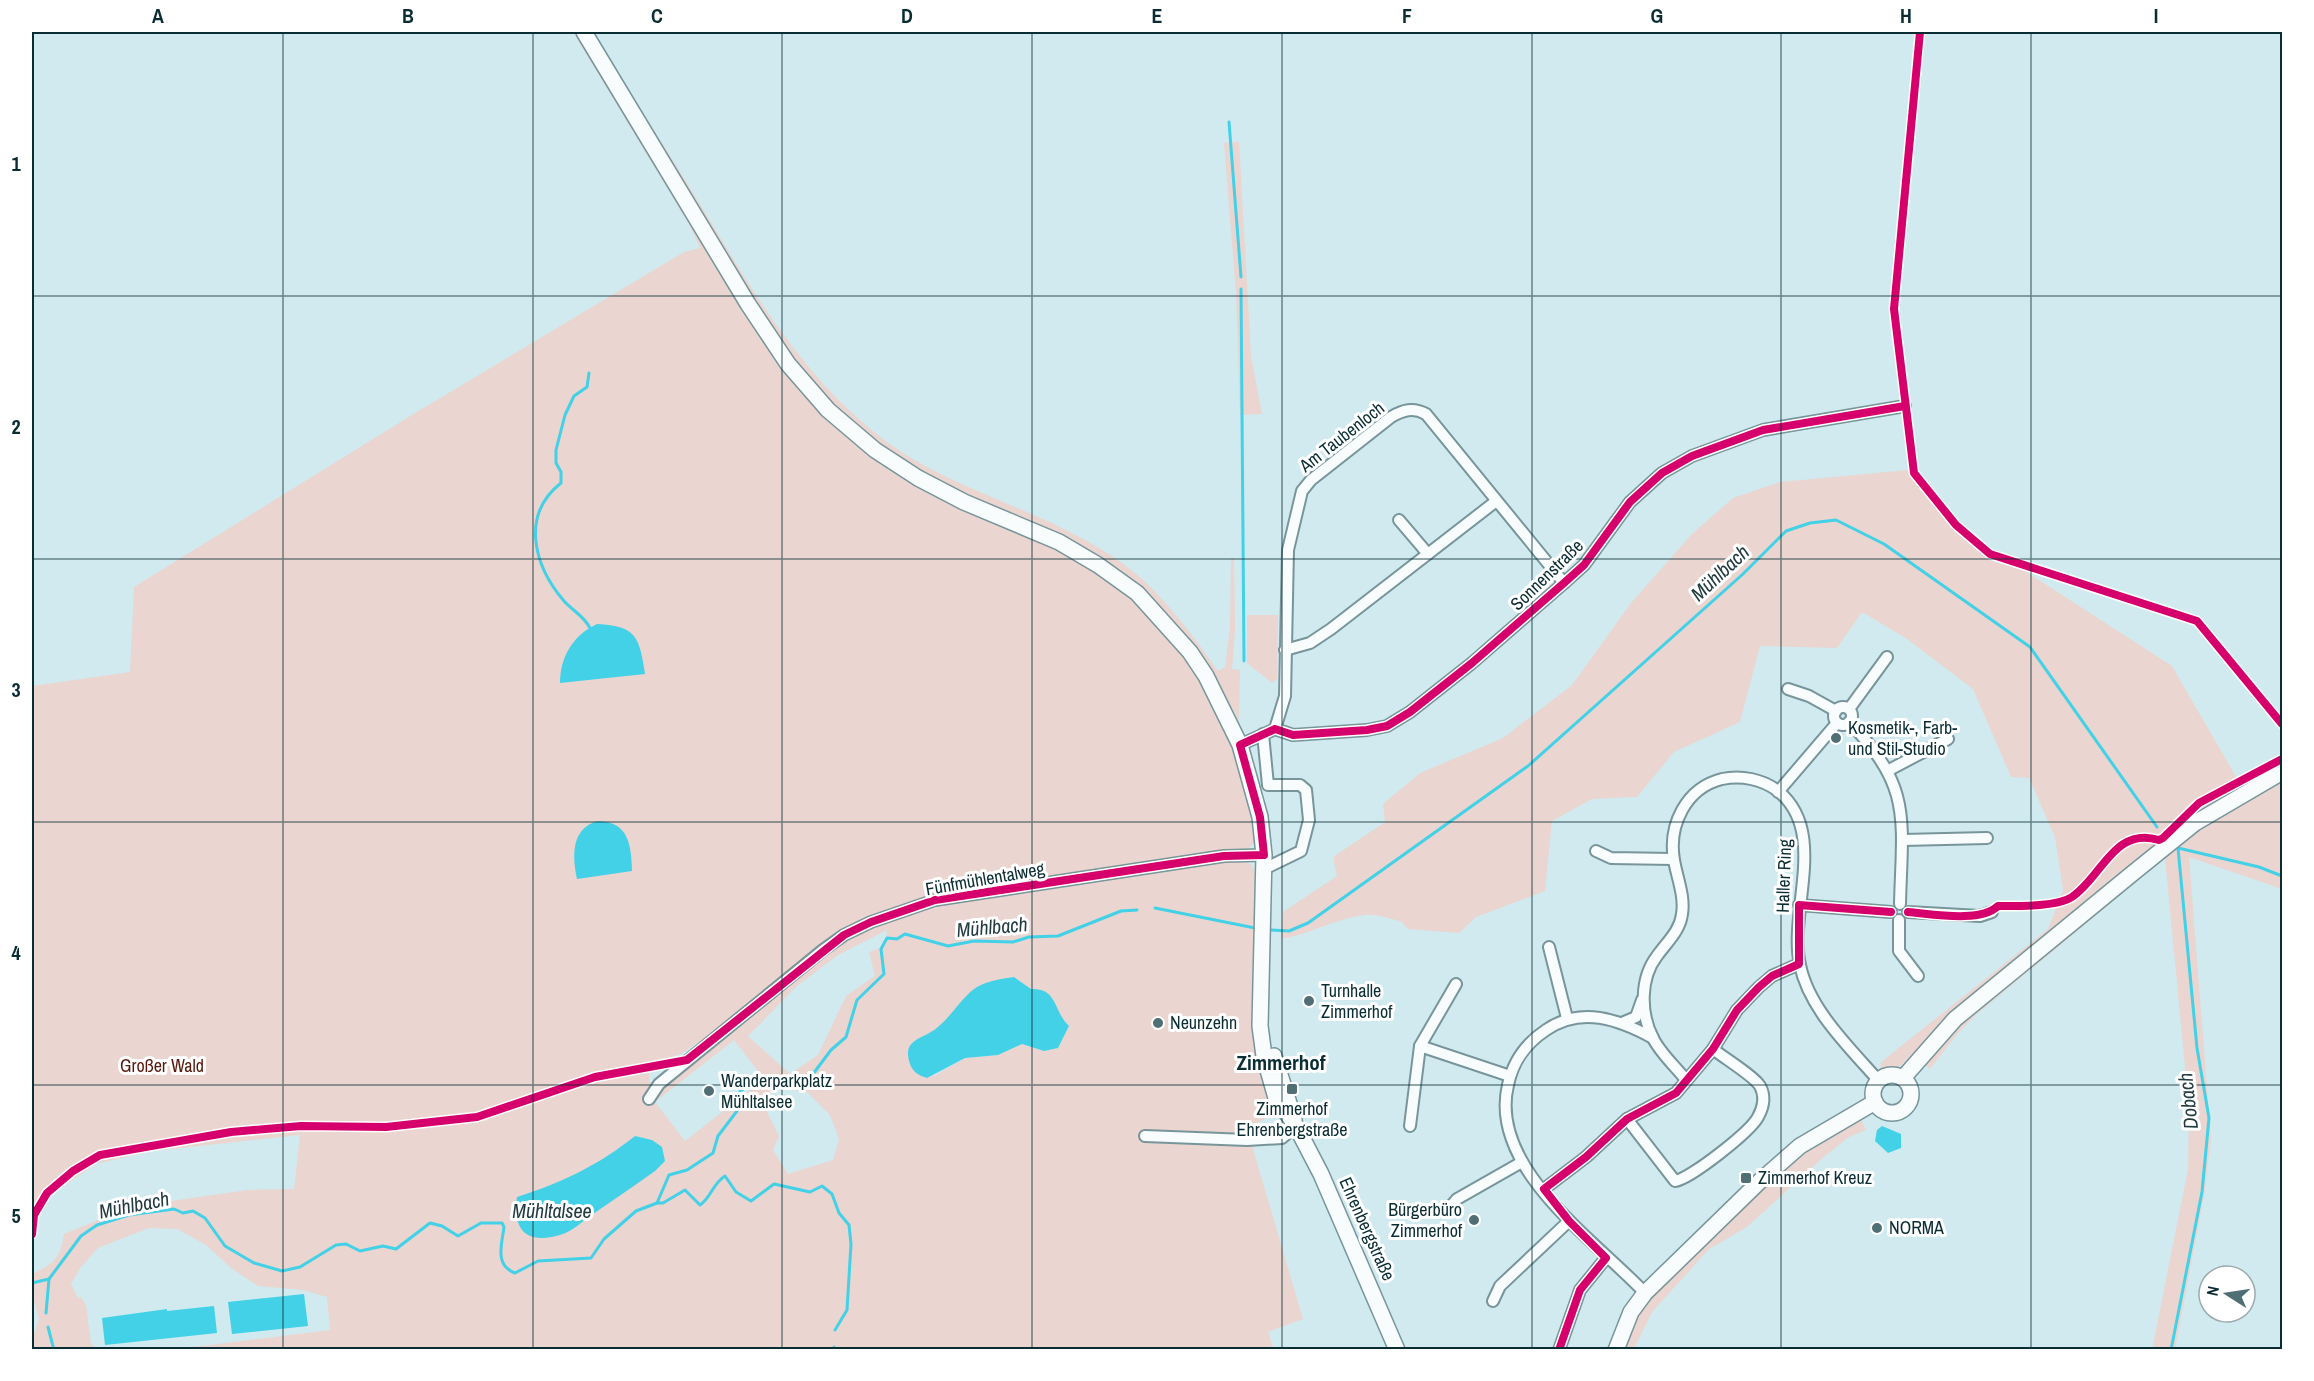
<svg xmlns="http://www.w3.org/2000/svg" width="2314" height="1381" viewBox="0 0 2314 1381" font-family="'Archivo Narrow',sans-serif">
<rect width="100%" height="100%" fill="#d1eaef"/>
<g fill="#ead5d0" fill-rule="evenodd">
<path d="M573 32H579L830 419 1014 527 1100 572 1138 602 1174 641 1202 679 1223 718 1243 770 1255 842 1247 849 955 891 876 913 838 932 703 1039 681 1054 649 1063V1080L654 1090 821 958 862 932 890 920 940 906 1241 860 1252 865 1255 873 1252 995 1260 1067 1277 1112 1256 1124 1260 1131 1248 1132 1303 1319 1268 1332 1274 1350 177 1349 330 1330 327 1297 303 1290 258 1286 231 1268 206 1245 177 1229 149 1228 98 1248 80 1268 71 1284 78 1298 81 1297 86 1305 91 1344 98 1349H32V1339L39 1319 33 1297 34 1273C55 1263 60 1258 64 1234L130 1207 247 1190 294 1189 300 1135 153 1151 96 1164 55 1192 32 1223V686L130 672 134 587 415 413 684 252 700 248 690 226ZM887 930 885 946 869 952 875 976 846 996 818 1055 790 1074 748 1036 797 986 838 955ZM1014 977 1031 989 1054 1000 1058 1013 1069 1026 1058 1048 1044 1051 1022 1044 998 1055 965 1058 934 1076 909 1063 910 1045C918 1037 929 1035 938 1028 969 1001 968 984 1014 977ZM734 1040 764 1079 685 1141 655 1102ZM775 1086 808 1093 830 1115 839 1139 833 1160 788 1174 773 1150 779 1136 763 1104ZM635 1136 652 1140 665 1161 564 1233 517 1197C563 1183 598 1166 635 1136Z"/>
<path d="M590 32H594C628 90 665 147 700 204 752 290 802 377 883 439 925 471 974 489 1022 510 1061 526 1111 551 1142 579 1171 606 1195 638 1218 671L1225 667 1230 628 1231 558H1234L1235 628 1232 669 1240 670 1239 721 1215 677 1189 640 1068 539 966 496 892 455 848 421 817 390 784 348 740 279Z"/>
<polygon points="1239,142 1251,356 1262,414 1240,415 1236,293 1224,143"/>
<path d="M1908 470 1969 543 1992 561 2025 571 2172 666 2239 782 2282 761V768L2167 839 2170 829 2158 836 2162 843 1938 1028 1896 1070 1880 1069 1881 1062 2048 929 2063 890 2055 837 2029 778 2011 777 1973 689 1907 639 1862 612 1837 648 1760 646 1740 722 1674 752 1637 797 1592 799 1552 821 1545 891 1476 917 1459 933 1408 929 1402 922C1391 919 1376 914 1364 915 1335 919 1310 934 1281 939L1283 912 1337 876 1333 857 1385 822 1383 804 1420 773 1503 738 1572 685 1631 603 1692 534 1733 498 1780 482Z"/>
<polygon points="1247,615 1278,615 1277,679 1272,683 1247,663"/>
<polygon points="2282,778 2282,889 2189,857 2211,1139 2204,1196 2175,1349 2152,1350 2188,1169 2189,1108 2165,858 2167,852 2179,841"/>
<polygon points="2149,865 2153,868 1977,1014 1958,1033 1930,1069 1924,1064 1946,1034"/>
<polygon points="1860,1118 1866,1130 1849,1137 1826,1155 1747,1227 1709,1249 1652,1312 1634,1349 1621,1350 1638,1314 1654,1292 1801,1152"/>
</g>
<g fill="#42d1e6">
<path d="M597 624C637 626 639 637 645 674L560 683C560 657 573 635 597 624Z"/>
<path d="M598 821C629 822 631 845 632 871L577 879C572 856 571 828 598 821Z"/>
<path d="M1014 977 1031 989C1058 988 1053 1011 1069 1026L1058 1048 1044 1051 1022 1044 998 1055 965 1058 927 1078C919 1076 912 1071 910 1064 901 1037 925 1040 939 1026 952 1015 961 999 974 989 985 981 1001 979 1014 977Z"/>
<polygon points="1882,1126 1901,1134 1901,1148 1888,1153 1875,1141 1877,1130"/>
<path d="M635 1136 652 1140 662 1147 665 1161 655 1171C634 1186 612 1201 590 1216 582 1222 572 1231 563 1234 529 1245 512 1233 517 1197 561 1183 599 1165 635 1136Z"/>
<polygon points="304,1294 308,1326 232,1334 228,1302"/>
<polygon points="214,1306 217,1333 105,1345 102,1318 167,1309 167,1311"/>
</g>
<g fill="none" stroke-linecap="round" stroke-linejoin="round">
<g stroke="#42d1e6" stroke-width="3">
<polyline points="1229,122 1241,277"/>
<polyline points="1241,289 1244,661"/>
<path d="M589 373 587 387 574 396 565 415 556 450V463L561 472V483C520 515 534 566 564 601 573 611 584 616 590 628"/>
<polyline points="1155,908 1255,928"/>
<polyline points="1271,930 1289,931 1308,923 1528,766 1743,574 1786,531 1810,523 1836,520 1884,544 2030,647 2157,827"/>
<path d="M657 1203H663L685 1190 700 1205C711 1198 713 1183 725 1176L736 1192 751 1201 774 1184 810 1192 822 1186 832 1194 839 1213 849 1225 851 1244 847 1310 835 1330"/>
<path d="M32 1283 49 1279 81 1236 97 1225 129 1215 174 1209 183 1213 193 1211 205 1218 225 1246 254 1263 282 1271 300 1267 336 1245 346 1244 360 1251 383 1246 396 1249 430 1223 442 1226 458 1236 481 1223H502L504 1227C502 1244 494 1265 515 1273L538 1261 591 1258 604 1239 636 1211 657 1203 669 1175 687 1170 713 1153 718 1136 737 1111 740 1091 749 1085 799 1081 813 1074 831 1050 846 1037 857 1000 884 974 881 949 887 938 897 939 905 934 948 946 974 941 1013 942 1029 937 1058 936 1121 911 1137 910"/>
<polyline points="46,1313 49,1279"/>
<polyline points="48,1327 54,1350"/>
<polyline points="834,1347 834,1350"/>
<polyline points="2171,1350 2202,1192 2209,1118 2197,1048 2178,848 2259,867 2282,876"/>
</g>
<g stroke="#77959b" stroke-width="14">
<g id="street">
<polyline points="1399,520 1428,554"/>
<polyline points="1285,650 1310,643 1331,629 1495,502"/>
<polyline points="1788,689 1809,696 1836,711"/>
<circle cx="1843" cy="716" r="9"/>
<polyline points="1849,709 1887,657"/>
<path d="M1849 722C1913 786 1902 821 1900 904"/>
<path d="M1275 729 1285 696 1288 550 1302 491 1311 480 1391 417C1403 410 1413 407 1426 414L1564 583"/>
<polyline points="1263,734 1268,785 1300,785 1306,790 1309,820 1301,851 1264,869"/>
<polyline points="1240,745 1275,729 1293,735 1367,730 1387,726 1410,712 1472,663 1564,583 1584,565 1630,502 1662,473 1692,456 1763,430 1905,406"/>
<polyline points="1889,770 1948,739"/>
<polyline points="1778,792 1837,723"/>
<polyline points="1903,840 1987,838"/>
<polyline points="1596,851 1611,858 1673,859"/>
<polyline points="1799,905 1891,912"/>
<polyline points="1908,912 1980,916 1992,912"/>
<polyline points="1899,920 1899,951 1918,976"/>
<polyline points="1549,947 1567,1018"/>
<polyline points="1624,1022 1636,1017 1642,1000"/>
<polyline points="1420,1046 1510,1076"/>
<path d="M1686 1080C1676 1067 1660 1053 1653 1038 1640 1013 1640 978 1657 956 1667 942 1680 931 1682 914 1685 896 1677 878 1674 860 1668 825 1686 788 1722 779 1741 775 1762 779 1778 791 1829 832 1788 911 1800 965 1809 1009 1849 1047 1878 1080"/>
<polyline points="649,1099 659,1084 823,950 844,935 871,922 935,900 1224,856 1264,855"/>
<path d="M1627 1119 1675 1181C1690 1179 1750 1132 1758 1117 1763 1108 1766 1097 1760 1086 1754 1076 1724 1058 1713 1049"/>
<polyline points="1410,1126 1420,1046 1456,984"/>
<polyline points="1145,1136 1247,1140 1282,1138 1296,1126"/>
<polyline points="1544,1189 1586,1157 1627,1119 1676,1093 1713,1049 1737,1010 1759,987 1772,976 1799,964"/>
<polyline points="1451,1206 1457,1199 1522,1162"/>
<path d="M1645 1293C1595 1240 1488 1168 1508 1085 1513 1061 1525 1044 1546 1030 1581 1006 1618 1019 1653 1038"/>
<polyline points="1493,1301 1500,1286 1569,1221"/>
<polyline points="1559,1350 1580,1290 1606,1258"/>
</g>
</g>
<g stroke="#77959b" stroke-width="18">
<g id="secondary">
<polyline points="584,32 748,304 788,364 828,410 875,450 918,478 964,502 1059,542 1098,565 1137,593 1190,652 1206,676 1240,745 1260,817 1264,855 1260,1026 1264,1056 1276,1098 1296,1126 1321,1174 1397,1350"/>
<polyline points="1274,1056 1294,1119"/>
<circle cx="1892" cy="1094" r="19"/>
<polyline points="1903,1078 1955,1019 2133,873 2195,823 2282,772"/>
<polyline points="1616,1350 1631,1312 1645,1293 1759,1182 1800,1146 1875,1102"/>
</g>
</g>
<use href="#street" stroke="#f8fcfd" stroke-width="10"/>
<use href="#secondary" stroke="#f8fcfd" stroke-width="15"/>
<g stroke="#fff" stroke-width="11">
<g id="cycleway">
<polyline points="1920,32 1894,309 1914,473 1956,525 1990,554 2197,621 2282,724"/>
<path d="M1908 912C1933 914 1980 923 1998 906 2017 906 2057 907 2072 897 2102 877 2114 826 2159 840L2163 838 2199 803 2282 759"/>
<polyline points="32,1234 34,1215 47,1193 73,1171 100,1155 231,1132 301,1126 386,1127 477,1117 595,1077 687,1060 844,935 871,922 935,900 1224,856 1264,855 1260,817 1240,745 1275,729 1293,735 1367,730 1387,726 1410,712 1472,663 1564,583 1584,565 1630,502 1662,473 1692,456 1763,430 1905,406"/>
<polyline points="1559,1350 1580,1290 1606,1258 1569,1221 1544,1189 1586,1157 1627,1119 1676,1093 1713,1049 1737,1010 1759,987 1772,976 1799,964 1799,905 1891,912"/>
</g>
</g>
<use href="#cycleway" stroke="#d6006c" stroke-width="8"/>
</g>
<path fill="none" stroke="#0a2d34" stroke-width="1.5" stroke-opacity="0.55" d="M283 32V1350M533 32V1350M782 32V1350M1032 32V1350M1282 32V1350M1532 32V1350M1781 32V1350M2031 32V1350M32 296H2282M32 559H2282M32 822H2282M32 1085H2282"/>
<g fill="#506f75" stroke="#fff" stroke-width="2">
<circle cx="1836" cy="738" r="6"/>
<circle cx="1309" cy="1001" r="6"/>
<circle cx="1158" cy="1023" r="6"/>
<rect x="1286" y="1083" width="12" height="12" rx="3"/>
<circle cx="709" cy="1091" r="6"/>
<rect x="1740" y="1172" width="12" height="12" rx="3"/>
<circle cx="1474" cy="1220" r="6"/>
<circle cx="1877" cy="1228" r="6"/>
</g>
<g text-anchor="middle" stroke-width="6" stroke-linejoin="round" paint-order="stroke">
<g font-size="18" fill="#0a2d34" stroke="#fff">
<text transform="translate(1342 437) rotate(-38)" y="6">Am Taubenloch</text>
<text transform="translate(1547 575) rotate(-44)" y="6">Sonnenstraße</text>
<text transform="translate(1784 876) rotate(-88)" y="6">Haller Ring</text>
<text transform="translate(985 879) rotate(-10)" y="6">Fünfmühlentalweg</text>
<text transform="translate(1367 1229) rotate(66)" y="6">Ehrenbergstraße</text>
</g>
<g font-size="18" fill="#0a2d34" stroke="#fff" text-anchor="start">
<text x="1848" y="734">Kosmetik-, Farb-<tspan x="1848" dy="21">und Stil-Studio</tspan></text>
<text x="1321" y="997">Turnhalle<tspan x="1321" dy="21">Zimmerhof</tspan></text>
<text x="1170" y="1029">Neunzehn</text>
<text x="721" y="1087">Wanderparkplatz<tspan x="721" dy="21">Mühltalsee</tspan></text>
<text x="1292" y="1115" text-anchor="middle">Zimmerhof<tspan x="1292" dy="21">Ehrenbergstraße</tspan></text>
<text x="1758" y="1184">Zimmerhof Kreuz</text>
<text x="1462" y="1216" text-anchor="end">Bürgerbüro<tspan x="1462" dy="21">Zimmerhof</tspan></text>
<text x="1889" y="1234">NORMA</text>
</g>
<g font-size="18" fill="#58180c" stroke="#fff">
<text x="162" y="1072">Großer Wald</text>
</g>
<g font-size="20" font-style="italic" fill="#223b40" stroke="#fff">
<text transform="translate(1720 573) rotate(-43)" y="7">Mühlbach</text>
<text transform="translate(992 927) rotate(-5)" y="7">Mühlbach</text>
<text transform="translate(2188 1101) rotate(-96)" y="7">Dobach</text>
<text transform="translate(134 1205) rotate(-11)" y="7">Mühlbach</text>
<text x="552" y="1218">Mühltalsee</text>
</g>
<g font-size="21" font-weight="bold" fill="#0a2d34" stroke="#fff">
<text x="1281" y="1070">Zimmerhof</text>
</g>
</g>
<rect width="2314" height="1381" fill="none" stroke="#ffffff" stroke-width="66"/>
<g transform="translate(2227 1294) rotate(282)"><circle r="28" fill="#ffffff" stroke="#9dabae" stroke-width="1.5"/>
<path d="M0-4.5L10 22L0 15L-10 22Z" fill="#506f75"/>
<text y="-9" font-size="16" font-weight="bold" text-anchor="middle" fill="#0a2d34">N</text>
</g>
<rect x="33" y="33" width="2248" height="1315" fill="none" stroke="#0a2d34" stroke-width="2"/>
<g font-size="20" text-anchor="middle" font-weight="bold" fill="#0a2d34">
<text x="158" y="23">A</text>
<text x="408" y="23">B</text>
<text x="657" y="23">C</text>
<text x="907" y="23">D</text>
<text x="1157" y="23">E</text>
<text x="1407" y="23">F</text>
<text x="1657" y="23">G</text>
<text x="1906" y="23">H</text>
<text x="2156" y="23">I</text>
<text x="16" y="171">1</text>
<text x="16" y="434">2</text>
<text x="16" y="697">3</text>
<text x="16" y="960">4</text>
<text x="16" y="1223">5</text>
</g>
</svg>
